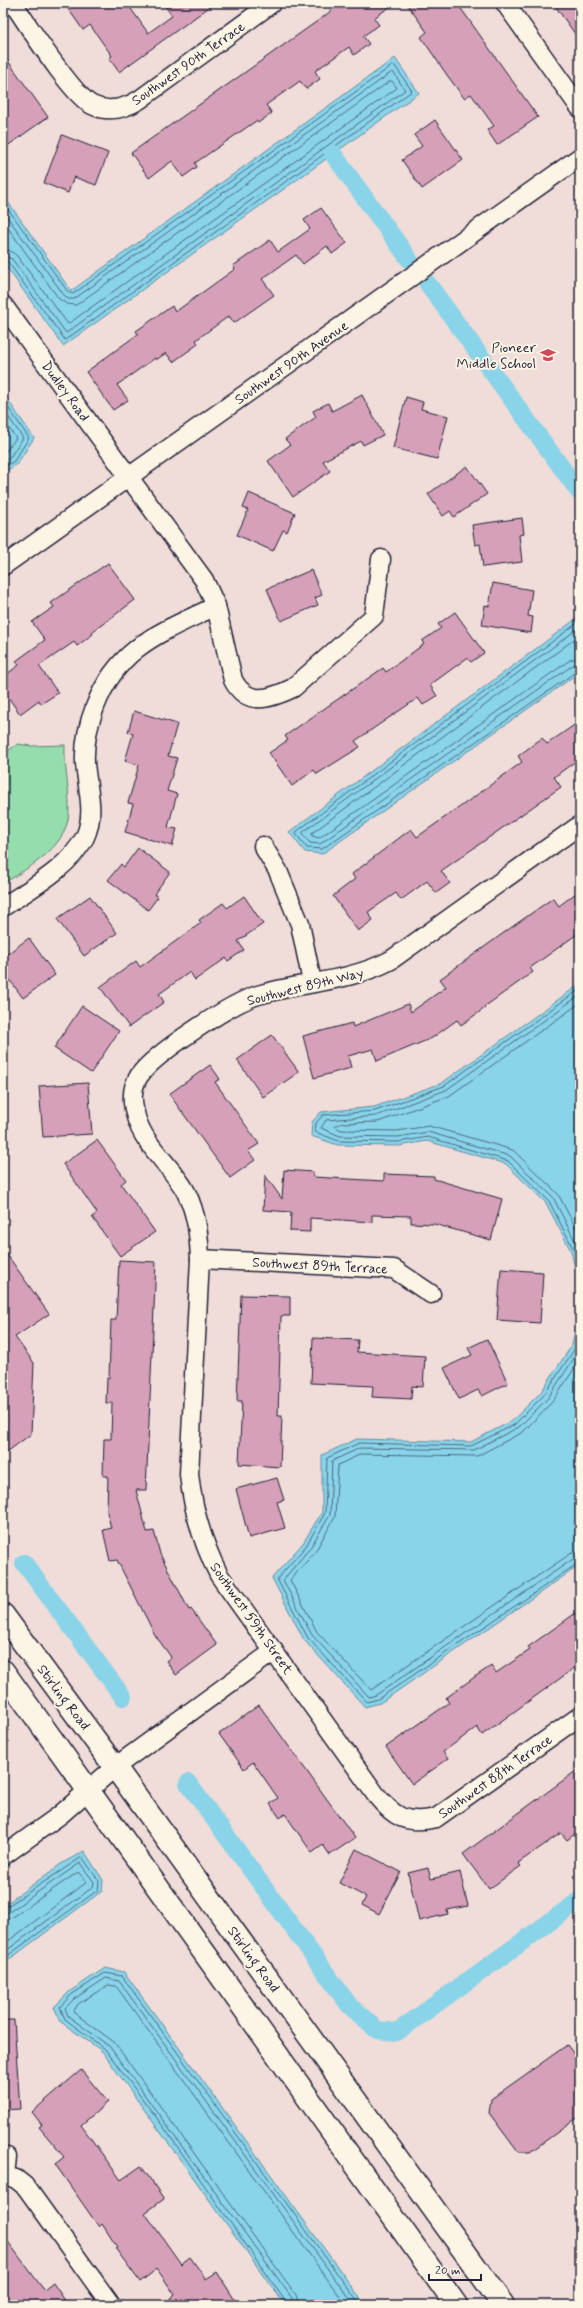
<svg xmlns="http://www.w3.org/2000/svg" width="583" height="2308" viewBox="0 0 583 2308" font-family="Mynerve,sans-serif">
<rect width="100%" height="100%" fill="#f0dcd8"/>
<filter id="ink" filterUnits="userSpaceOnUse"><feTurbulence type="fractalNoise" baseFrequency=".025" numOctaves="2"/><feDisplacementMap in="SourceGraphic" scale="8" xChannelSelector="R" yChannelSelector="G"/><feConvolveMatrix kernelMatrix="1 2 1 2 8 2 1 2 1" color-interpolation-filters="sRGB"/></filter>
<g filter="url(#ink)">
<path fill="#95ddac" stroke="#5c8074" d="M18 744 31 746 65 745C64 766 69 786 69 806 71 846 32 865 3 884V754Z"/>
<g fill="#89d4e9" stroke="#608da3">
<polygon points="395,58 419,93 63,346 3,262 3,195 71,291"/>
<polygon points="3,393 34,438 17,464 3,473"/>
<polygon points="580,616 580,672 322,854 305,852 289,832"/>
<polygon points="580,984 580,1290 571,1251 546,1203 506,1164 427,1141 399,1146 338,1145 311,1136 312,1122 321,1112 374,1107 442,1083"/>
<polygon points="580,1310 580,1565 380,1703 365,1707 304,1640 272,1578 303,1543 322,1512 322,1455 357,1439 471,1442 512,1421 541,1392 572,1345"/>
<polygon points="84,1851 103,1880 102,1891 3,1964 3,1906 61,1864"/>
<polygon points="105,1968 124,1972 365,2305 285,2305 102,2051 61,2022 54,2007 69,1992"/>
</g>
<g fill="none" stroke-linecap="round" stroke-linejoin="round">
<g stroke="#4b6981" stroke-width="1">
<polyline points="3,202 68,292 73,294 393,65 395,66 412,91 65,340 8,262 3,261"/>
<polyline points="3,211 64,295 68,299 74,299 392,72 394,73 405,90 66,333 12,259 3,256"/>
<polyline points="3,221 59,299 67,304 76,305 390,81 392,81 397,88 68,324 17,256 11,251 3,250"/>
<polyline points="3,400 29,438 14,461 3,468"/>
<polyline points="3,409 23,438 10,457 3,462"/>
<polyline points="3,420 16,438 3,455"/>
<polyline points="580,621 296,832 296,834 307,848 322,849 580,669"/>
<polyline points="580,627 303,832 303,835 310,843 320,844 573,665 580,664"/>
<polyline points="580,635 312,833 312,836 319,838 570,660 580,657"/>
<polyline points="580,989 444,1086 375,1111 323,1115 316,1123 315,1132 339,1141 398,1142 428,1137 508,1161 549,1201 574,1250 580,1273"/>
<polyline points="580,995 446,1090 376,1116 326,1120 321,1128 340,1136 398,1137 428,1132 510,1156 553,1197 580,1251"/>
<polyline points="580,1003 449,1096 378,1122 343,1123 334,1126 341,1130 397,1131 429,1126 513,1150 558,1194 580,1236"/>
<polyline points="580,1328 576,1347 544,1395 514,1425 471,1446 359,1443 327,1458 325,1513 306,1546 277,1579 308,1638 367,1702 378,1699 580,1562"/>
<polyline points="580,1349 548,1398 519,1427 474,1450 360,1448 332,1461 330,1515 310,1548 283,1580 312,1635 369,1697 376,1695 573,1559 580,1557"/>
<polyline points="580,1360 553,1401 523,1432 477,1456 361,1454 338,1465 335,1517 315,1552 290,1580 317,1632 371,1690 570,1554 580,1551"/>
<polyline points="3,1909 82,1857 99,1881 98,1890 3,1959"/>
<polyline points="3,1914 9,1912 80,1863 94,1882 93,1887 3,1953"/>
<polyline points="3,1920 13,1917 78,1872 87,1882 3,1945"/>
<polyline points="288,2305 165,2129 105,2049 65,2019 60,2007 71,1995 105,1973 122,1976 360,2305"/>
<polyline points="293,2305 292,2298 109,2046 68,2016 65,2008 74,1999 106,1978 119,1981 354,2305"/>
<polyline points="299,2305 296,2295 114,2042 73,2012 78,2004 108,1985 116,1986 346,2305"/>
</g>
<g stroke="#89d4e9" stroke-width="18">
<polyline points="333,154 409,259"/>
<polyline points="428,284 580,493"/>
<polyline points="24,1563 123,1697"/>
<polyline points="188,1783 349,2005 377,2030 397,2032 580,1900"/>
</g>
</g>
<g fill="#d5a0b8" stroke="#22223b">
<polygon points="64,3 127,3 148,33 172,16 163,3 215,3 119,72 109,58 112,56 90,25 83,30"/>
<polygon points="340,3 395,3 374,18 379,25 363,36 369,44 354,55 349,47 315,71 320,79 306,89 300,81 266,105 272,113 258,123 256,121 195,163 197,167 183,177 172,161 149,178 131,153 326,15"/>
<polygon points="406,3 457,3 538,117 497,145 487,130 494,126 471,94 464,98 447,75 421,37 427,32"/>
<polygon points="553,3 580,3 580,41 568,24"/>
<polygon points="3,54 48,117 3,149"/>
<polygon points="435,120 463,160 422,189 402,160 422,146 414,135"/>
<polygon points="62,135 108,153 96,185 74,177 68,193 44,183"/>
<polygon points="321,208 347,243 332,254 327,246 303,264 296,255 262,279 274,295 234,323 229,316 196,340 198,344 173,362 166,353 156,360 155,358 117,385 128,400 113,410 86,372 138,334 136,331 172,306 175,312 235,269 233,266 270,240 278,252 310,229 304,220"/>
<polygon points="362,395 383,435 363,445 361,441 323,461 330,471 293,497 268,461 290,445 285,439 316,417 313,411 328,403 332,411"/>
<polygon points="406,397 423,402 421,409 448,416 437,459 393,448"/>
<polygon points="467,466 487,494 454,517 450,511 443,516 428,494"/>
<polygon points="249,493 295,513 287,532 283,530 273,551 237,535 248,510 243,508"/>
<polygon points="522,518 524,534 519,535 522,562 483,567 480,544 475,545 472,525"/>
<polygon points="108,563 135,600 92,632 93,634 77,646 74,642 39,666 58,693 41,704 39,700 20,714 3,690 3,677 19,665 16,661 45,640 32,622 54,607 51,603"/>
<polygon points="311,570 322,595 315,598 318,605 281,621 267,589"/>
<polygon points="493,583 532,590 528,616 533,617 531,633 482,625 485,605 489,606"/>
<polygon points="455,612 484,653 471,662 467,658 430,685 437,696 423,705 418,698 355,741 360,747 317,774 314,770 292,786 269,753 288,740 285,736 302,724 383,668 386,672 424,644 422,641 441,628 438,624"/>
<polygon points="134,711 177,724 168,756 177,758 167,791 177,794 168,827 177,829 172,846 125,832 133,804 128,803 139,765 125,761 133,734 128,732"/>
<polygon points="580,721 580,758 554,777 561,787 441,871 450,883 436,893 427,881 401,900 396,893 368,912 373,920 358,931 333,896 355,879 352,874 411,829 417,837 474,797 522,762 518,756 542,738 547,744"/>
<polygon points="138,848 170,872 154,894 158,897 148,910 108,880 121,864 124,867"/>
<polygon points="580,890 580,932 530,968 533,972 484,1007 485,1008 461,1025 457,1020 432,1038 377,1061 373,1049 348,1056 351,1068 314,1078 303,1036 352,1023 353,1027 408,1004 411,1012 446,987 440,979 512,927 553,898 559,906"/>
<polygon points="90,896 117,933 84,956 57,919"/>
<polygon points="244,896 263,924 238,941 244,950 228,961 226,958 195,980 190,972 159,994 164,1002 129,1027 100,987 136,961 140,967 201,923 199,920 223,903 227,908"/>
<polygon points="29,938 55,975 23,998 3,971 3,957"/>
<polygon points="82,1006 119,1031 91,1073 54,1048"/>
<polygon points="272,1035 299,1072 263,1097 237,1060"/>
<polygon points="210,1065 220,1079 215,1082 259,1144 248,1151 255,1160 230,1178 169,1094"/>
<polygon points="88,1083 92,1134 43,1137 39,1086"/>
<polygon points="97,1140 126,1180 121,1184 155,1232 120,1256 92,1217 97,1213 63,1164"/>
<polygon points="284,1170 313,1172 313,1177 384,1181 384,1174 434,1176 434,1179 502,1199 491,1240 434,1224 411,1223 411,1216 372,1215 372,1222 310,1218 310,1232 290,1231 291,1212 263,1210 265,1175 282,1199"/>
<polygon points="3,1249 49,1314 15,1337 34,1363 31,1434 3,1455"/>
<polygon points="119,1260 156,1262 146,1490 136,1490 147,1532 154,1531 160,1554 189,1610 191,1609 217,1645 176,1675 166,1661 171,1657 155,1635 117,1560 110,1561 103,1530 111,1528 107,1512 108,1476 103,1476 104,1439 111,1439 112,1403 106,1403 107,1378 109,1378 111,1320 116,1320"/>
<polygon points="501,1269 543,1272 540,1323 497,1320"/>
<polygon points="241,1295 290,1296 290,1316 281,1316 278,1416 282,1416 280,1467 239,1464 242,1401 237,1401"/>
<polygon points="313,1338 358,1340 357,1352 425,1356 423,1387 412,1386 411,1399 372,1397 373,1386 311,1383"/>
<polygon points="487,1339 508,1383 482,1396 478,1390 459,1399 444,1368 472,1355 468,1348"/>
<polygon points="277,1478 284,1500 277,1502 285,1528 249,1538 236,1489"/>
<polygon points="580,1610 580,1664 482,1735 477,1727 443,1752 448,1759 412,1784 386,1747 449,1703 446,1698 476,1676 491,1666 496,1673 530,1650 528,1647"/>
<polygon points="259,1705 355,1838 330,1855 323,1845 312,1853 285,1814 280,1818 270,1804 278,1798 253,1762 244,1769 219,1734"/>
<polygon points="580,1768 580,1830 567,1840 561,1833 518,1863 521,1866 489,1889 463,1854"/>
<polygon points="356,1849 401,1872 379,1914 362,1905 366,1897 339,1883"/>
<polygon points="428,1868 431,1879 460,1872 468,1906 447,1910 448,1914 419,1921 408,1873"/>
<polygon points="3,2020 14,2020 20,2109 3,2110"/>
<polygon points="567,2045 580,2062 580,2116 530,2152 518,2152 489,2113 491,2099"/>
<polygon points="81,2070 108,2102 81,2125 121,2180 141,2166 164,2199 145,2213 181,2264 190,2257 206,2279 217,2272 238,2305 162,2305 175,2295 157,2269 140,2282 115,2248 117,2247 102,2224 99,2227 55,2164 64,2157 39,2127 42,2125 32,2112"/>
<polygon points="3,2235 44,2290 53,2283 68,2305 3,2305"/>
</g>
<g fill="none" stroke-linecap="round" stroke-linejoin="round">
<g stroke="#22223b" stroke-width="21">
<g id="minor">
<path d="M13 3C28 25 71 94 92 105 108 113 124 109 139 100L272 3"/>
<polyline points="505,3 580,108"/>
<path d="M3 305 204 580 216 606 233 680C247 707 270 699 293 688L374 616 381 559"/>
<polyline points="3,566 580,157"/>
<path d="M580 825 391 960C350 982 302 982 258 995 231 1003 154 1054 139 1076 131 1088 132 1104 136 1117 144 1146 172 1166 186 1192 197 1214 199 1236 200 1259L189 1474C193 1511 202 1542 219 1575L376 1795C394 1817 406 1825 436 1818L580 1716"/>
<polyline points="263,846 278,871 300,924 312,982"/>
<path d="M3 907C31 888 69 868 85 837 96 813 87 788 85 763 84 743 88 725 95 707 118 646 162 632 216 606"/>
<polyline points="200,1259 394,1269 431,1294"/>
<polyline points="3,1856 60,1815 115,1767 274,1651"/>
<polyline points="3,2175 16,2179 26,2187 111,2305"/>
<polyline points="5,2175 7,2157"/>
</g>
</g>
<g stroke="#22223b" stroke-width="25">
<g id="major">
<polyline points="3,1615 115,1767 503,2305"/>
<polyline points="3,1671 456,2305"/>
</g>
</g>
<use href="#minor" stroke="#fcf5e5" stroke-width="18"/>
<use href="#major" stroke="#fcf5e5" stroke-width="22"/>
</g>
</g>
<defs>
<g id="school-bare" transform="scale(1.2)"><path d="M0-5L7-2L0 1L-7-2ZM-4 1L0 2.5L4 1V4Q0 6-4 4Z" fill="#d1495b" stroke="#fcf5e5" stroke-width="2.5" paint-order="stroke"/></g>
</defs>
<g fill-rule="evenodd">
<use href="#school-bare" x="548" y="355"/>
</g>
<g text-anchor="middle" stroke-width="4" stroke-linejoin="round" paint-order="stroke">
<g font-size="14" fill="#22223b" stroke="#fcf5e5">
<text transform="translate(188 63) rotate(-35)" y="5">Southwest 90th Terrace</text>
<text transform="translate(291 362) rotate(-35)" y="5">Southwest 90th Avenue</text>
<text transform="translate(66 391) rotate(54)" y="5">Dudley Road</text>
<text transform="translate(305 986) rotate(-14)" y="5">Southwest 89th Way</text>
<text transform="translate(320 1265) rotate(3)" y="5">Southwest 89th Terrace</text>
<text transform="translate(252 1618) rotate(55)" y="5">Southwest 59th Street</text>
<text transform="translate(64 1697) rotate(53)" y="5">Stirling Road</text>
<text transform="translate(495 1776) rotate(-35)" y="5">Southwest 88th Terrace</text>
<text transform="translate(254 1959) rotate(54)" y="5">Stirling Road</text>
</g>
<g font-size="14" fill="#22223b" stroke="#fcf5e5" text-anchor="end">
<text x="536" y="352">Pioneer<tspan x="536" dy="16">Middle School</tspan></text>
</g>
</g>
<rect width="583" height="2308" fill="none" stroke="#fcf5e5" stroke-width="16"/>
<rect x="8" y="8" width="567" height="2292" fill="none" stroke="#22223b" stroke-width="1.5" filter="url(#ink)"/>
<path d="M429 2274v6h52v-6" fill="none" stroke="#22223b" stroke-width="2"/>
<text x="435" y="2274" font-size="12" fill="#22223b" stroke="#fcf5e5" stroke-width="3" paint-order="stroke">20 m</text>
</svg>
